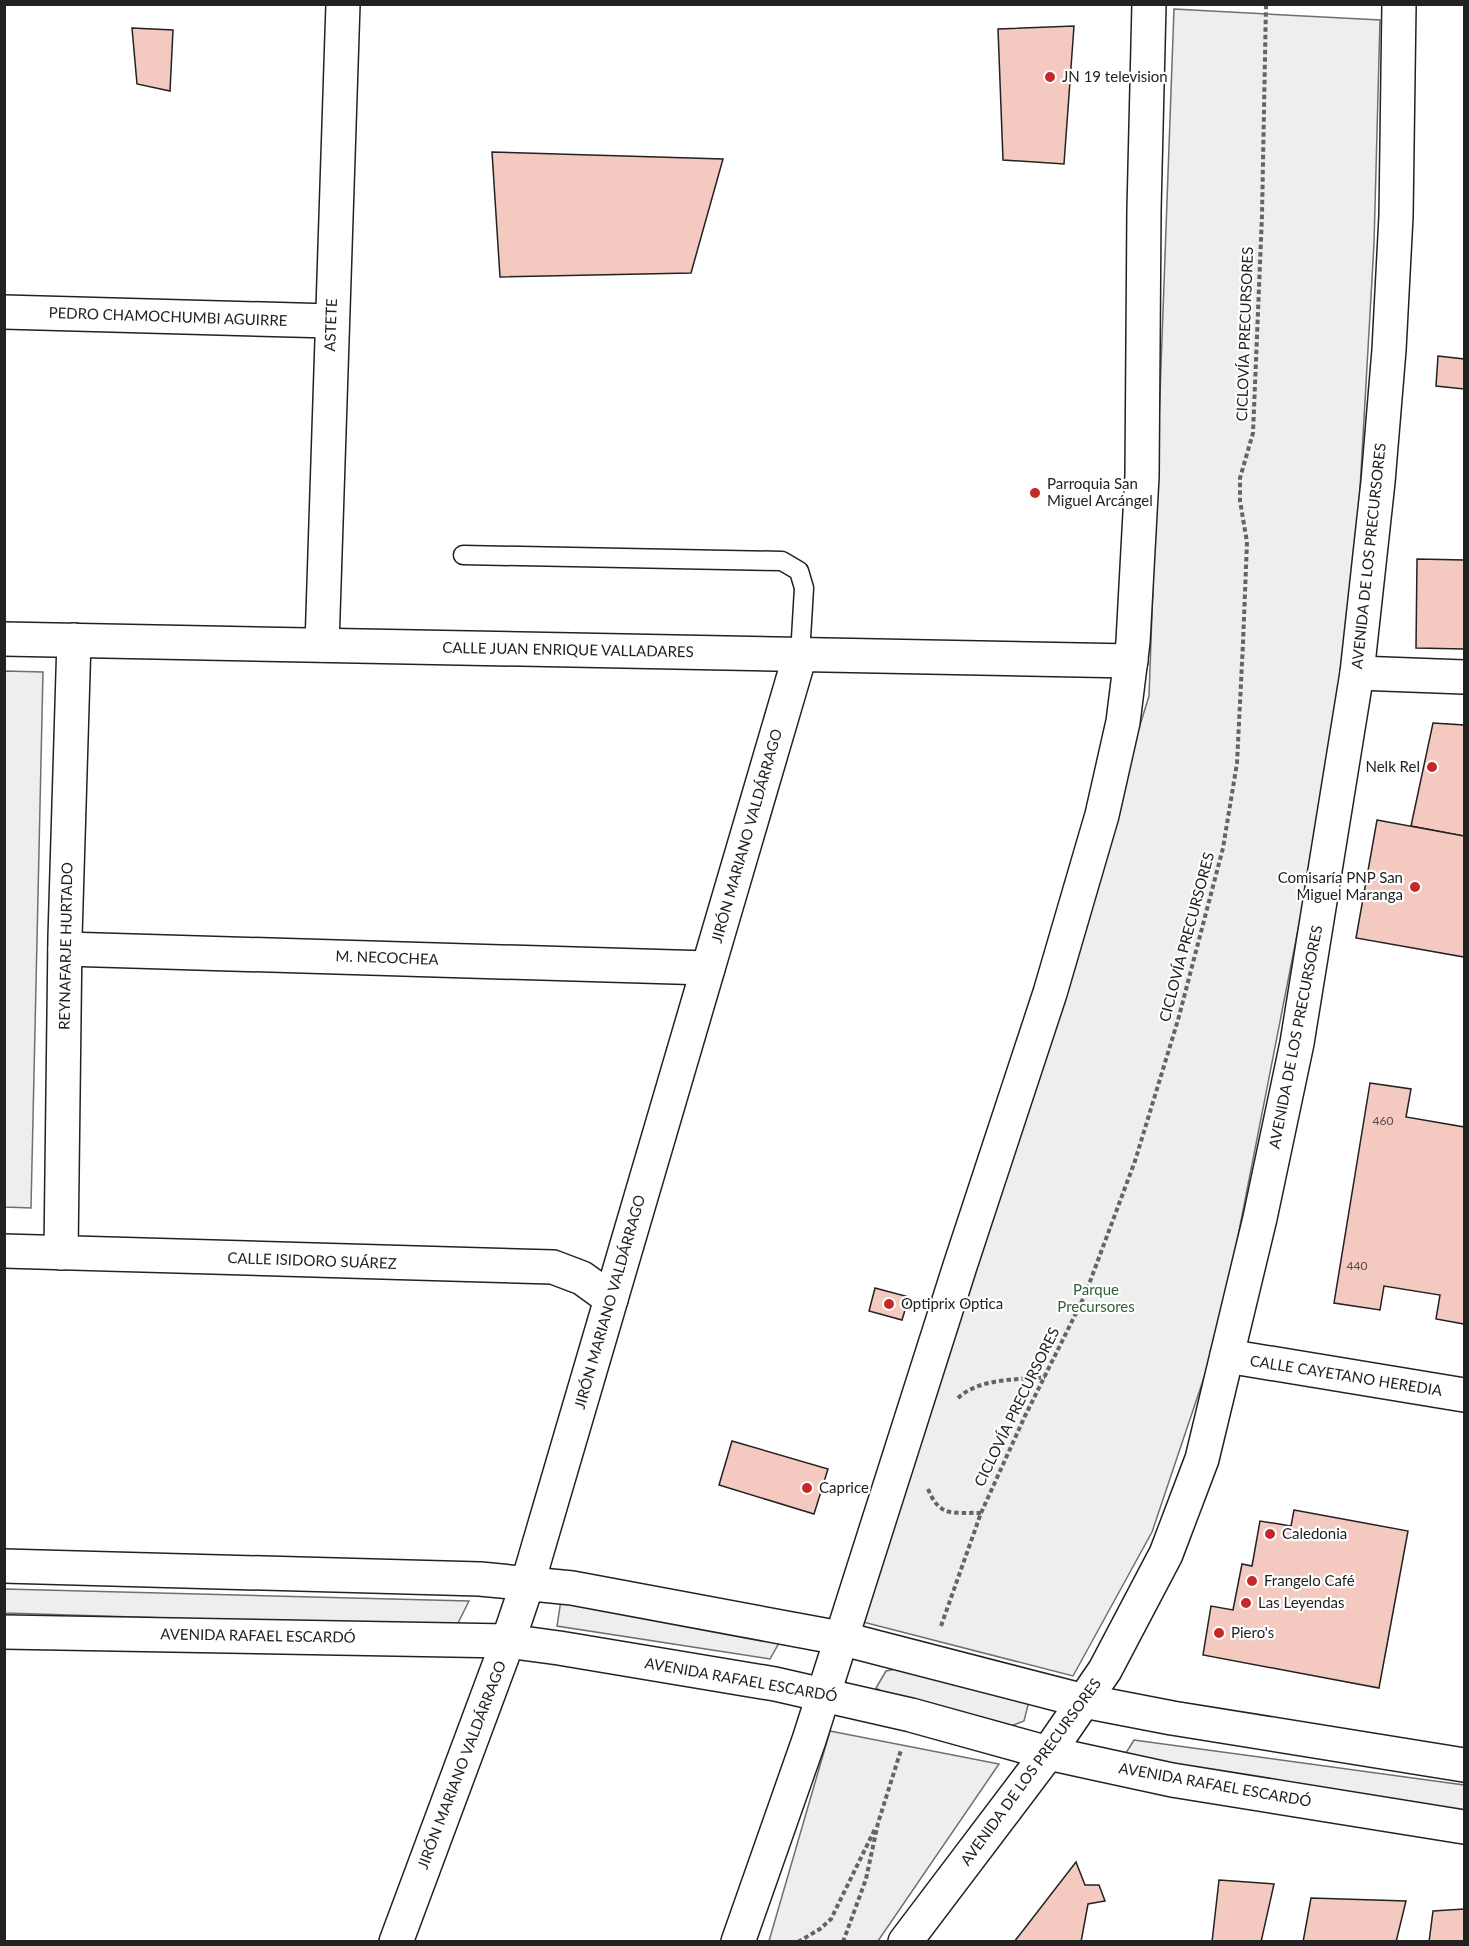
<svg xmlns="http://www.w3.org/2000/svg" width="1469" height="1946" viewBox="0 0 1469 1946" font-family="Lato,sans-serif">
<rect width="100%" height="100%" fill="#fff"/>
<g fill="#eee" stroke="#6f6f6f" stroke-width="1.5">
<polygon points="1174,9 1380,20 1374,244 1350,664 1219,1333 1152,1532 1073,1676 863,1622 1149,696"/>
<polygon points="5,671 43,672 31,1208 5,1207"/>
<polygon points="5,1589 469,1601 456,1627 5,1613"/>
<polygon points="561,1600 779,1643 770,1659 557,1626"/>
<polygon points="905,1667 1023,1694 1028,1705 1024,1721 1011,1726 890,1697 876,1688 886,1671"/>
<polygon points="830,1731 999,1764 878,1941 769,1941"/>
<polygon points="1134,1740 1464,1785 1464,1813 1124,1756"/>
</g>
<g fill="#f3c9c0" stroke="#222" stroke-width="1.5">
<polygon points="1074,26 1064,164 1003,160 998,29"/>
<polygon points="132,28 173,30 170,91 137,84"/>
<polygon points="492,152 723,159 691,273 500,277"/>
<polygon points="1438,356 1464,359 1464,389 1436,386"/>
<polygon points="1417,559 1464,560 1464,649 1416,648"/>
<polygon points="1433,723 1464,725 1464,836 1411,826"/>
<polygon points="1377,820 1464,836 1464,957 1356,938"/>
<polygon points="1370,1083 1411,1089 1406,1117 1464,1127 1464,1324 1436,1319 1440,1295 1384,1286 1380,1310 1334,1303"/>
<polygon points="875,1288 909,1297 902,1320 869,1311"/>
<polygon points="732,1441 828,1469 814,1514 719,1485"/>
<polygon points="1294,1510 1408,1531 1379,1688 1203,1655 1211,1606 1233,1610 1242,1564 1252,1566 1260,1521 1291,1526"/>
<polygon points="1076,1862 1085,1885 1099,1885 1105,1901 1088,1904 1081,1942 1014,1942"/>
<polygon points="1219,1880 1274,1884 1261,1942 1212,1942"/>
<polygon points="1311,1898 1406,1901 1396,1942 1303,1942"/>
<polygon points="1464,1909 1464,1942 1429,1942 1433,1911"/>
</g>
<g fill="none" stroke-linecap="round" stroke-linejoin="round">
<g stroke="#222" stroke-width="21">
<polyline id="lane" points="463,555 782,561 799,571 804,588 800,655"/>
</g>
<g stroke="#222" stroke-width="36">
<g id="street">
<polyline points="4,312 331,321"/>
<polyline points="4,639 1131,661"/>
<polyline points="322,645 343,4"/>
<polyline points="1357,673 1464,677"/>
<polyline points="65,949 708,968"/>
<polyline points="4,1251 553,1267 582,1278 611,1299"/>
<polyline points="61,1253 65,937 74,640"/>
<polyline points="1227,1356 1464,1395"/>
<polyline points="396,1942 508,1641 528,1582 800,655"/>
</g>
</g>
<g stroke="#222" stroke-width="36">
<g id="secondary">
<polyline points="4,1566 480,1579 572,1588 840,1638 1084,1701 1172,1718 1464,1765"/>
<polyline points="4,1632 508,1641 559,1648 775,1684 911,1715 1048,1753 1172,1780 1464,1827"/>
<polyline points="738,1942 809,1740 960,1266 1050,993 1102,815 1123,722 1133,642 1142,476 1144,210 1149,4"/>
<polyline points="905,1942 1048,1753 1105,1670 1166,1554 1202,1459 1260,1218 1297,1043 1357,673 1378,482 1389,350 1396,216 1399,4"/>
</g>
</g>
<g stroke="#646464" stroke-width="4" stroke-dasharray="4.5 3" stroke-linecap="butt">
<path d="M958 1398C979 1378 1017 1380 1045 1377"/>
<path d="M928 1489C940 1518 952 1512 981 1513"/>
<polyline points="941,1626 981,1513 1025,1416 1085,1295 1135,1161 1178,1020 1223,848 1237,763 1243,643 1247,542 1240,501 1240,478 1253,433 1262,215 1266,4"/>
<polyline points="798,1942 820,1929 831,1919 875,1829"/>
<polyline points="843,1942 866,1879 878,1823 901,1750"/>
</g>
<use href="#lane" stroke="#fff" stroke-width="18"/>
<use href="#street" stroke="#fff" stroke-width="33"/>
<use href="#secondary" stroke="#fff" stroke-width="33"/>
</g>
<g fill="#c62828" stroke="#fff" stroke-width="2">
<circle cx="1050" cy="77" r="6"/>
<circle cx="1035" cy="493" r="6"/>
<circle cx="1432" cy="767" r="6"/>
<circle cx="1415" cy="887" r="6"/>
<circle cx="889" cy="1304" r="6"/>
<circle cx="807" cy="1488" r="6"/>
<circle cx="1270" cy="1534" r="6"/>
<circle cx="1252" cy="1581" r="6"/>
<circle cx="1246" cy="1603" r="6"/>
<circle cx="1219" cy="1633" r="6"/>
</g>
<g text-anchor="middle" stroke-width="4.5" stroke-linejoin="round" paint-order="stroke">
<g font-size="12" fill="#564c4a">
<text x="1383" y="1125">460</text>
<text x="1357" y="1270">440</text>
</g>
<g font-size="15" fill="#222" stroke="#fff" text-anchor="start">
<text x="1062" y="82">JN 19 television</text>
<text x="1047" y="489">Parroquia San<tspan x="1047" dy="17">Miguel Arcángel</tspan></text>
<text x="1420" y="772" text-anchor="end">Nelk Rel</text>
<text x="1403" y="883" text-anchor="end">Comisaría PNP San<tspan x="1403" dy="17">Miguel Maranga</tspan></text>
<text x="901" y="1309">Optiprix Optica</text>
<text x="819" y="1493">Caprice</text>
<text x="1282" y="1539">Caledonia</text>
<text x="1264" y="1586">Frangelo Café</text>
<text x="1258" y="1608">Las Leyendas</text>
<text x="1231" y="1638">Piero's</text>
</g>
<g font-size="15" fill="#222" stroke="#fff">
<text transform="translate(168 317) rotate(2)" y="5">PEDRO CHAMOCHUMBI AGUIRRE</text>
<text transform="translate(331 325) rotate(-88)" y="5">ASTETE</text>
<text transform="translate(1245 334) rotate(-88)" y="5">CICLOVÍA PRECURSORES</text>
<text transform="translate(1369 556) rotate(-84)" y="5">AVENIDA DE LOS PRECURSORES</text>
<text transform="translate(568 650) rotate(1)" y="5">CALLE JUAN ENRIQUE VALLADARES</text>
<text transform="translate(747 836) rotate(-74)" y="5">JIRÓN MARIANO VALDÁRRAGO</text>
<text transform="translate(1187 937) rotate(-75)" y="5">CICLOVÍA PRECURSORES</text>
<text transform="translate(66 946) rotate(-89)" y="5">REYNAFARJE HURTADO</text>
<text transform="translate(387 958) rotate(2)" y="5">M. NECOCHEA</text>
<text transform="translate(1296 1037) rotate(-79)" y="5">AVENIDA DE LOS PRECURSORES</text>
<text transform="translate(312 1261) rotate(2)" y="5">CALLE ISIDORO SUÁREZ</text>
<text transform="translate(610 1302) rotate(-74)" y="5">JIRÓN MARIANO VALDÁRRAGO</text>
<text transform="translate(1346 1376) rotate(9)" y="5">CALLE CAYETANO HEREDIA</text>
<text transform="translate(1017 1407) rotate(-64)" y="5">CICLOVÍA PRECURSORES</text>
<text transform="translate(258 1636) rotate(1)" y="5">AVENIDA RAFAEL ESCARDÓ</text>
<text transform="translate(741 1680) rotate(10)" y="5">AVENIDA RAFAEL ESCARDÓ</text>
<text transform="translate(462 1765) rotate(-69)" y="5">JIRÓN MARIANO VALDÁRRAGO</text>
<text transform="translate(1031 1772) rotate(-54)" y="5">AVENIDA DE LOS PRECURSORES</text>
<text transform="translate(1215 1785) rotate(10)" y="5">AVENIDA RAFAEL ESCARDÓ</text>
</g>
<g font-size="15" fill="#2f5e38" stroke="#fff">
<text x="1096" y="1295">Parque<tspan x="1096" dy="17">Precursores</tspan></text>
</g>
</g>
<rect width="1469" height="1946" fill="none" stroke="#222222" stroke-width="12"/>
</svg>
